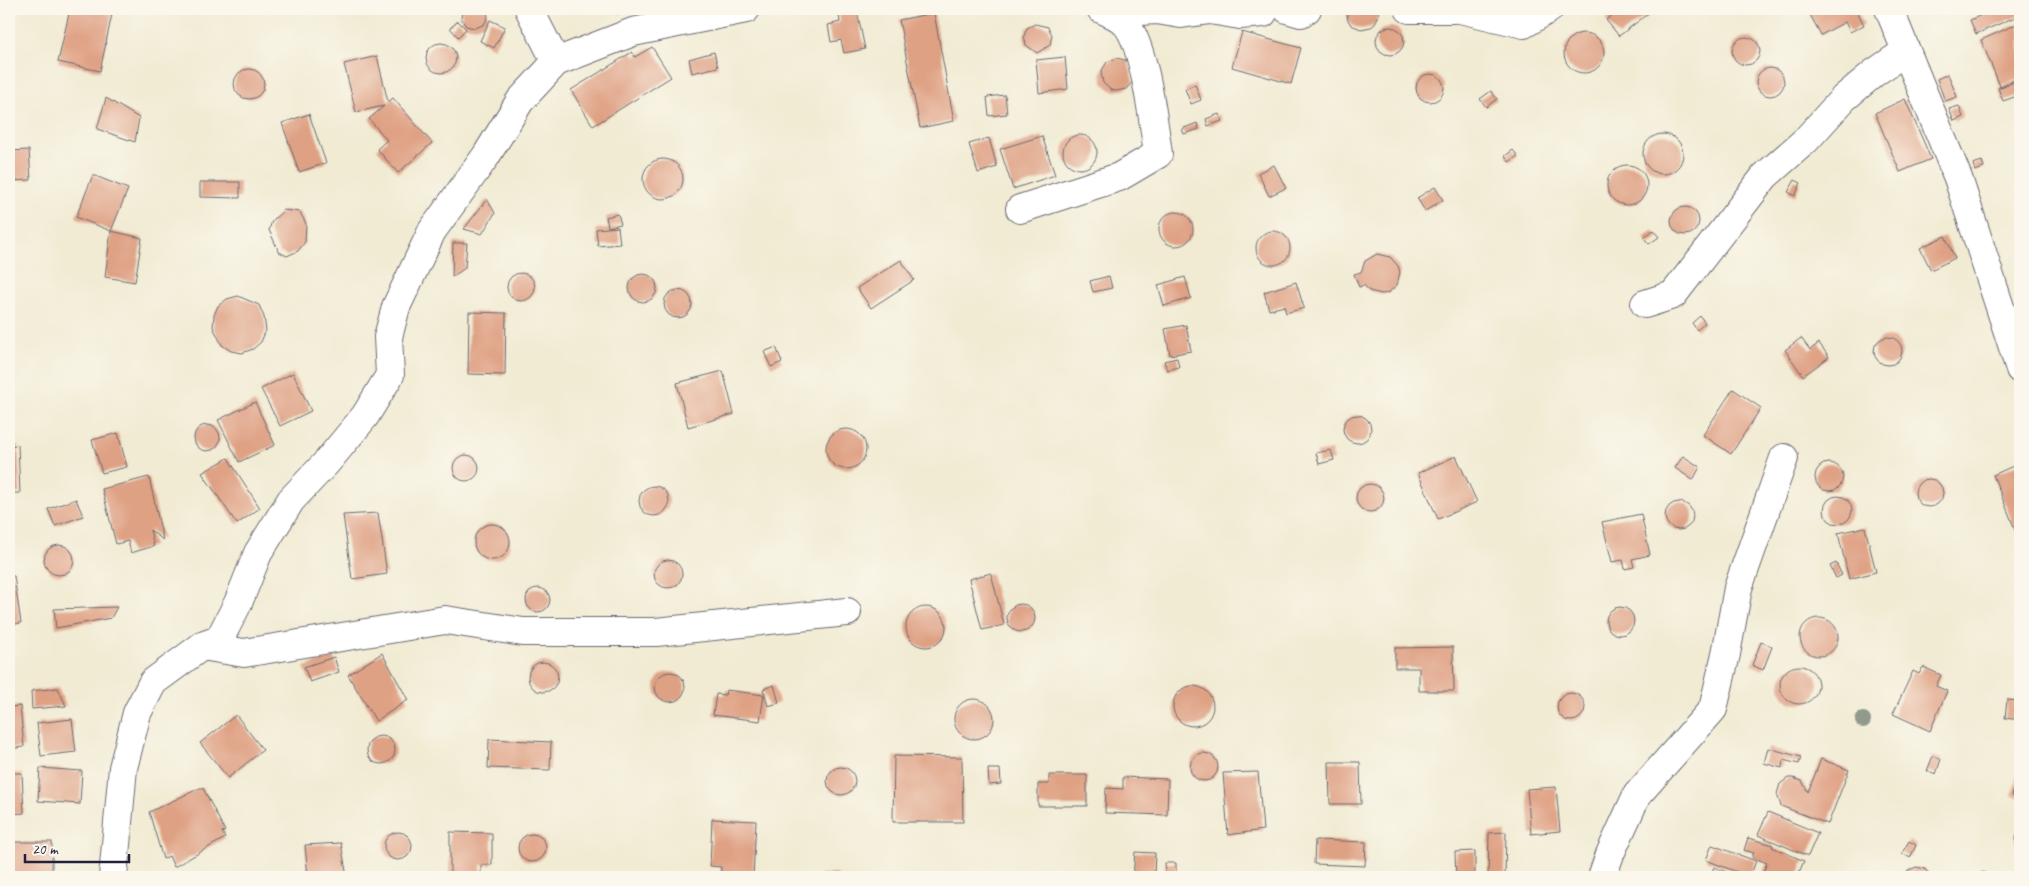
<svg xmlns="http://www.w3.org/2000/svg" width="2029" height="886" viewBox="0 0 2029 886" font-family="Caveat,sans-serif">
<rect width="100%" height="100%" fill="#fbf7ec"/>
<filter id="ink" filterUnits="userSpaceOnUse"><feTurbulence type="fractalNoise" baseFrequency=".02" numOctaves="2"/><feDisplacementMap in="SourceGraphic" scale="10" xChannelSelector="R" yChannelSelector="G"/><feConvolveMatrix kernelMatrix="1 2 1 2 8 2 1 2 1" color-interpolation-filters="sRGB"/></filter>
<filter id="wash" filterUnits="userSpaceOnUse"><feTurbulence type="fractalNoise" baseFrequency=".0096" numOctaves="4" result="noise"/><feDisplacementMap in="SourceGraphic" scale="20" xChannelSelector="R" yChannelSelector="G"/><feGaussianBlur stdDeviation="1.12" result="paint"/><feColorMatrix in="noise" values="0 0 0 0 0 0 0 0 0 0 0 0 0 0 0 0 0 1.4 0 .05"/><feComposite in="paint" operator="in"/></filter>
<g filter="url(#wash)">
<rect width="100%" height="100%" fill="#f1ebd3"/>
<g id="blocks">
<g fill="#dfa184">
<polygon points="70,9 86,9 112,14 100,71 58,62"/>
<polygon points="462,9 486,9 488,17 486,21 483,25 475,28 466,26 461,19"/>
<polygon points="608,9 630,9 619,14"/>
<polygon points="1346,9 1379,9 1379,14 1375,24 1371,27 1361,29 1351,25 1348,20"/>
<polygon points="1621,9 1654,9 1619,36 1606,20"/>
<polygon points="1807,9 1856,9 1864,25 1850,32 1845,22 1821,35"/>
<polygon points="1995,9 2020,9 2020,15 1976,34 1970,20"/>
<polygon points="857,11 865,49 844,53 841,40 831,42 828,25 840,22 839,15"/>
<polygon points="934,13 954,121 920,128 899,20"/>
<polygon points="490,20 505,27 494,48 480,41"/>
<polygon points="458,21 466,29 458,37 450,28"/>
<polygon points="1035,24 1048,27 1052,35 1050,45 1037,53 1026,45 1024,36 1027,28"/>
<polygon points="2017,24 2020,31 2020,78 2000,86 1981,40"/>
<circle cx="1390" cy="41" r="14"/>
<polygon points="1242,32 1301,48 1291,84 1232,67"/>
<circle cx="1584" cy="53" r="20"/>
<circle cx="1746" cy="51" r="14"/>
<circle cx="441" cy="58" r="15"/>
<polygon points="652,47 671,77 593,126 571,90 632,52 635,57"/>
<polygon points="714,52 718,67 692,73 689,59"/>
<polygon points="377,56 388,102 393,98 432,143 398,173 377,149 387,140 369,119 384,106 356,112 344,64"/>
<polygon points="1065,57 1068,89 1039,93 1036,60"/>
<polygon points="1117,58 1128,61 1133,81 1126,89 1116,91 1111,90 1103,83 1101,72 1107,62"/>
<circle cx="1770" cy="82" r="14"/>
<circle cx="249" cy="84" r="15"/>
<polygon points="1948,74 1957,97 1945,101 1937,79"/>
<circle cx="1430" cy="88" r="14"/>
<polygon points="2020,80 2020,95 2003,101 1998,88"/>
<polygon points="1195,84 1201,100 1191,104 1185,89"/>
<polygon points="1491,91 1497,99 1486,107 1480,99"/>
<polygon points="1005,95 1007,114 989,116 987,97"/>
<polygon points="106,98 139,118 135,142 97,129"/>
<polygon points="1905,99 1931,159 1900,172 1875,113"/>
<polygon points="1959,106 1963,117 1954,121 1949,109"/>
<polygon points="309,114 326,163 299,172 282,123"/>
<polygon points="1219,114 1222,121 1208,126 1206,119"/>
<polygon points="1197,123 1199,129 1184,134 1182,129"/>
<circle cx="1663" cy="154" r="20"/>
<circle cx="1080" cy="152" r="17"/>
<polygon points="1042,136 1055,175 1013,189 1000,149"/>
<polygon points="989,138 997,167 978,173 969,144"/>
<polygon points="29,150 31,180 9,181 9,151"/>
<polygon points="1513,150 1518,156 1509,162 1505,156"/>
<circle cx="663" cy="179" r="20"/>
<polygon points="1982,161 1984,168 1975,171 1973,164"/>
<polygon points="1274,165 1286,188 1269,196 1258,173"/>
<circle cx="1627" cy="185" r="20"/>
<polygon points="93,175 128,189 111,231 142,238 135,282 105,277 111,231 76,217"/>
<polygon points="1795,180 1801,183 1795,196 1788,192"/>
<polygon points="200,182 240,182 240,198 200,197"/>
<polygon points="1435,187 1443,200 1425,211 1417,198"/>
<polygon points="487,199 495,213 482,234 464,229"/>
<circle cx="1685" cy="221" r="14"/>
<polygon points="284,210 300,212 306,224 305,242 298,251 287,256 279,252 269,230 272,221"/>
<circle cx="1176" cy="229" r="17"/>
<polygon points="618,214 621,224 608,227 606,217"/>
<polygon points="618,227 620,244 598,246 596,229"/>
<polygon points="1653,230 1659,237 1649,244 1644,238"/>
<circle cx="1273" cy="248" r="17"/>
<polygon points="1945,236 1955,258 1931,270 1920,248"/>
<polygon points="453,243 467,243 465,268 452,277"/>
<polygon points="1377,254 1390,257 1398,266 1400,272 1397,285 1388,293 1382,294 1369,291 1364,285 1359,287 1354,274 1361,272 1365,261"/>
<polygon points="901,260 914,280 871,308 857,288"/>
<circle cx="521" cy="287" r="14"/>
<circle cx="643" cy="288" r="14"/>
<polygon points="1109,276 1112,288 1093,292 1090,281"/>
<polygon points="1185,277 1191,298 1164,306 1158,285"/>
<polygon points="1296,282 1304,308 1286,313 1284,306 1269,310 1264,292"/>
<circle cx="678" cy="304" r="14"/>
<polygon points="238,296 259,305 264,317 266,330 261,342 253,349 242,353 231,351 222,345 213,327 214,315 218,306 227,299"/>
<polygon points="469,312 506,313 505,375 468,374"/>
<polygon points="1700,316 1705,323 1697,330 1692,323"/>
<polygon points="1186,325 1191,351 1170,355 1165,329"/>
<circle cx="1888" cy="351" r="14"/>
<polygon points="1801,338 1810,350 1819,343 1829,357 1803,376 1785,350"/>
<polygon points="776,347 782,362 771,367 764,352"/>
<polygon points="1177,358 1179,367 1167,370 1164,361"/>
<polygon points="723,371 734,414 688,427 677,383"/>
<polygon points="293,373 311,411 280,426 261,389"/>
<polygon points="1733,389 1761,408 1731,454 1703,435"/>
<polygon points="255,402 275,445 239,462 218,420"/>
<circle cx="1357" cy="429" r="14"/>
<circle cx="207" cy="438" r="13"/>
<circle cx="846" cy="449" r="20"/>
<polygon points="118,433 127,467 102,473 92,440"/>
<polygon points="18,445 20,493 9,493 9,446"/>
<polygon points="1331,450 1334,460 1319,464 1316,453"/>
<circle cx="466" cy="468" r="13"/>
<polygon points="1456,456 1477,502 1438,519 1418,473"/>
<polygon points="1683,456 1700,467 1693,480 1675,468"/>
<polygon points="228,458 260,508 237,524 202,473"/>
<polygon points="2020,463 2020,533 2017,534 1993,475"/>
<circle cx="1829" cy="477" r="14"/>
<polygon points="149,477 163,540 150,530 154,546 131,553 128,541 116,544 102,489"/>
<circle cx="1929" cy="493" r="14"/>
<circle cx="1370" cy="498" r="14"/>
<circle cx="654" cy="501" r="15"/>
<circle cx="1838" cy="510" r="14"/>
<polygon points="76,499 83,516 55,526 48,509"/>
<circle cx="1679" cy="516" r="14"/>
<polygon points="378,513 387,574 352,579 343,515"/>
<polygon points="1641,514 1650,555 1632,559 1634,567 1625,569 1623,560 1612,562 1602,522"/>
<circle cx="492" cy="542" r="18"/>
<polygon points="1865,527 1876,572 1849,579 1838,533"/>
<circle cx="59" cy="560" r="15"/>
<circle cx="668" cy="574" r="14"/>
<polygon points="1836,563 1842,575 1836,578 1830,566"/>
<polygon points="991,573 1004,625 982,630 969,579"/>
<polygon points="9,576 14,576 21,623 9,625"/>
<circle cx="538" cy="600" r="12"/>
<circle cx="1021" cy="618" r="14"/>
<circle cx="1620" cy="621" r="14"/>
<polygon points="117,607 111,618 56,628 54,609"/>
<circle cx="926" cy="627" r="20"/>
<circle cx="1819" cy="637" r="19"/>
<polygon points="1761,642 1772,647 1763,670 1752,665"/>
<polygon points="1453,647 1454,691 1419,691 1419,668 1395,668 1395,648"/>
<polygon points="382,653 408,700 376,721 348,675"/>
<polygon points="334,657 339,672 310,682 304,667"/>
<circle cx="543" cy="677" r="15"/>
<circle cx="1799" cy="685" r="19"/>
<polygon points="1923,667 1941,675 1936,686 1947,691 1930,731 1893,714 1913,671 1919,674"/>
<circle cx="670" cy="687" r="15"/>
<polygon points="774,685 779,703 768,706 763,689"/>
<circle cx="1193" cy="706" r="20"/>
<polygon points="58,688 66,706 32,709 31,691"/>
<polygon points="726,690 764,695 760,721 713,715 716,694 725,695"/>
<circle cx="1571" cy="707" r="14"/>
<circle cx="974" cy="719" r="20"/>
<polygon points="2007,700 2020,701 2020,720 2005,718"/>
<polygon points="20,706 24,747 9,749 9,707"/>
<polygon points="236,715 263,750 228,778 200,743"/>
<polygon points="72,719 76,752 41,756 37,723"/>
<circle cx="381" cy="750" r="14"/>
<polygon points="489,739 551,742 550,770 488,768"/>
<polygon points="1768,748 1801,757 1799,764 1783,760 1782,768 1764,763"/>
<circle cx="1204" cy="767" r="14"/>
<polygon points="894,756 962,757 963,822 893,822"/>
<polygon points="1933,756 1941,759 1936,774 1927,771"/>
<polygon points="1821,759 1849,770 1828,824 1781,806 1777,794 1780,784 1788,778 1793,778 1802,781 1808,792"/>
<polygon points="1329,762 1360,762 1361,804 1330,804"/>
<polygon points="2019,766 2020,766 2020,798 2012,796"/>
<circle cx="841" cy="781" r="14"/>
<polygon points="40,768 82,771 80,804 38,801"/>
<polygon points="988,769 1000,769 1001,784 989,785"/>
<polygon points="1258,772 1263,830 1228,835 1223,773"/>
<polygon points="9,773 22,773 24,813 9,814"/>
<polygon points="1049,775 1087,775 1087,806 1038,806 1038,784 1049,784"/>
<polygon points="1123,777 1168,779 1167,815 1105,813 1106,788 1123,789"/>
<polygon points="1556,787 1560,831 1531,834 1527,789"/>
<polygon points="200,788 203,788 225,831 222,832 225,838 174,867 169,856 163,859 149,812"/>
<polygon points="1768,812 1818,833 1808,856 1758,835"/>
<polygon points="712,819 756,821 753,877 720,877 721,867 710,866"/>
<polygon points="2020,828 2020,850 2017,847 2016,838"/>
<polygon points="450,832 492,833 492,865 481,865 481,877 450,877"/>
<polygon points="1506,832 1505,877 1488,877 1489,833"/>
<circle cx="398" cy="846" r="14"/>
<circle cx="532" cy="848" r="14"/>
<polygon points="1748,838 1773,845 1772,847 1804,861 1797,877 1761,877 1767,863 1752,857 1754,853 1744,850"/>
<polygon points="1315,840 1366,842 1365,866 1314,864"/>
<polygon points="1909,841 1916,845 1910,858 1902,853"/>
<rect x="9" y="842" width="43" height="35"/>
<polygon points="341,843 347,877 308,877 305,845"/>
<polygon points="1712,845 1756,861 1750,877 1706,860"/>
<polygon points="1475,851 1475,877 1456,877 1455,852"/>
<polygon points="1135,852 1155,853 1154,877 1133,877"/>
<polygon points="1165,863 1176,863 1176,877 1166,877"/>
<polygon points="1714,867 1738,877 1710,877"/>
<polygon points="1916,867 1925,869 1931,877 1905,877 1908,871"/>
<polygon points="1982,872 1997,877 1981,877"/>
<polygon points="271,873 280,873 287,877 266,877"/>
<polygon points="828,874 835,874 843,877 819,877"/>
</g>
</g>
</g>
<g filter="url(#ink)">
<use href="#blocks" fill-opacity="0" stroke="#6a6870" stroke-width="1"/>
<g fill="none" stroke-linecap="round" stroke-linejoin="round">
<g stroke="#6a6870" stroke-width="30">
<g id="minor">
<polyline points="529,9 556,62"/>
<polyline points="1287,9 1301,13 1307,9"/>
<polyline points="1409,9 1454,9"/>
<polyline points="1460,9 1524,24 1549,9"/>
<polyline points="1889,9 1958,178 2020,369"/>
<polyline points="1123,20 1139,11 1157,10 1181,14 1210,10 1240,15 1263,13 1265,9"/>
<path d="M1020 209 1119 177 1158 154C1154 125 1144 37 1122 20 1116 15 1108 12 1101 9"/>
<polyline points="1645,304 1673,295 1765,176 1806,140 1844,98 1874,73 1906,51"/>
<polyline points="202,646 244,653 445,620 523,632 656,632 847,612"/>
<polyline points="113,877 123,768 137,713 153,682 202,646 219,640 238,603 258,553 291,500 327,462 365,416 390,375 388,337 396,307 432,231 486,156 520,101 556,62 633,32 746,9"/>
<polyline points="1602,877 1610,854 1637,795 1713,709 1726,654 1738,588 1784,458"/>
</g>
</g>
<use href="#minor" stroke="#fff" stroke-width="28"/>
</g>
<circle fill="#919a8d" cx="1863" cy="720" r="8"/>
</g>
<rect width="2029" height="886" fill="none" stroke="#fbf7ec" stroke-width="30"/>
<path d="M25 854v8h104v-8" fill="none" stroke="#22223b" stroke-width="2.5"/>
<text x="32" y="854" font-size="15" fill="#22223b" stroke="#fbf7ec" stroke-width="4" paint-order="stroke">20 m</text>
</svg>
